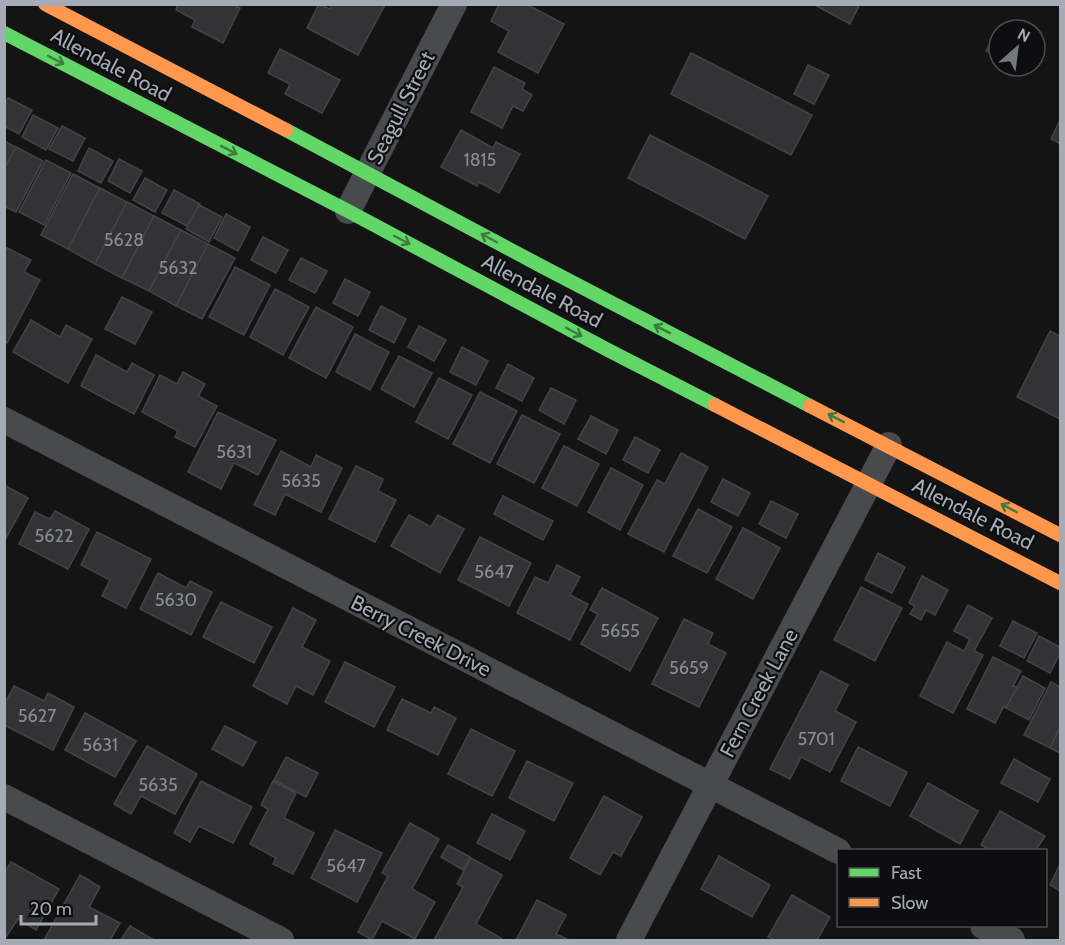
<svg xmlns="http://www.w3.org/2000/svg" width="1065" height="945" viewBox="0 0 1065 945" font-family="Cabin,sans-serif">
<rect width="100%" height="100%" fill="#141414"/>
<g fill="#333335" stroke="#424448" stroke-width="1.5">
<polygon points="178,4 233,4 240,8 223,43 192,27 195,20 176,10"/>
<polygon points="319,4 330,9 332,4 385,5 358,55 307,28"/>
<polygon points="499,4 526,4 564,24 538,73 498,52 509,31 491,21"/>
<polygon points="813,4 860,4 850,24"/>
<polygon points="998,28 1002,30 999,30 999,57 986,51"/>
<polygon points="280,49 340,80 322,113 285,94 290,84 268,73"/>
<polygon points="691,53 812,115 791,155 671,94"/>
<polygon points="808,65 829,75 814,104 794,94"/>
<polygon points="494,67 525,83 522,89 532,95 523,111 513,106 502,128 471,112"/>
<polygon points="8,98 32,110 19,134 4,126 4,105"/>
<polygon points="33,115 58,128 46,150 22,137"/>
<polygon points="1060,120 1060,144 1051,139"/>
<polygon points="62,126 85,138 73,161 49,149"/>
<polygon points="461,130 493,148 496,142 520,154 499,193 479,182 477,186 441,167"/>
<polygon points="650,135 768,196 745,239 628,178"/>
<polygon points="4,141 16,147 4,169"/>
<polygon points="16,147 43,161 16,212 4,206 4,169"/>
<polygon points="89,148 113,161 101,183 78,171"/>
<polygon points="119,159 142,171 130,193 108,181"/>
<polygon points="46,160 71,173 44,225 19,212"/>
<polygon points="73,174 100,188 68,249 41,235"/>
<polygon points="145,178 167,190 155,212 133,200"/>
<polygon points="100,188 127,202 95,264 68,249"/>
<polygon points="174,190 200,204 187,226 162,213"/>
<polygon points="127,202 154,216 122,278 95,264"/>
<polygon points="199,205 222,217 209,242 186,229"/>
<polygon points="226,214 250,227 238,251 214,238"/>
<polygon points="154,216 181,230 149,291 122,278"/>
<polygon points="181,230 208,244 176,306 149,291"/>
<polygon points="263,237 288,250 276,273 251,260"/>
<polygon points="208,244 235,258 202,319 176,306"/>
<polygon points="5,247 31,260 24,272 40,280 7,343 4,341"/>
<polygon points="301,258 327,271 315,293 289,280"/>
<polygon points="235,267 270,285 244,335 209,317"/>
<polygon points="345,279 370,292 358,316 333,303"/>
<polygon points="275,289 309,307 283,355 250,337"/>
<polygon points="122,297 152,312 135,344 105,329"/>
<polygon points="381,306 406,319 394,343 369,330"/>
<polygon points="316,307 353,327 326,378 289,358"/>
<polygon points="31,320 60,337 66,325 92,339 68,383 13,352"/>
<polygon points="419,326 446,340 434,361 408,347"/>
<polygon points="1050,331 1060,336 1060,419 1017,397"/>
<polygon points="355,334 389,352 370,390 336,372"/>
<polygon points="462,347 488,361 476,385 450,372"/>
<polygon points="96,355 127,372 132,363 154,375 134,414 81,386"/>
<polygon points="399,356 432,373 414,407 381,389"/>
<polygon points="508,364 534,378 522,401 496,388"/>
<polygon points="183,372 205,384 198,396 217,406 195,447 175,437 178,431 142,412 160,375 177,384"/>
<polygon points="439,378 472,395 448,439 416,422"/>
<polygon points="551,388 576,400 564,424 539,410"/>
<polygon points="480,392 517,411 490,463 453,444"/>
<polygon points="218,412 276,440 258,475 234,463 221,489 188,472"/>
<polygon points="522,415 560,434 534,483 497,464"/>
<polygon points="591,416 618,430 606,454 578,439"/>
<polygon points="635,437 660,450 648,473 623,460"/>
<polygon points="564,446 599,464 577,506 542,488"/>
<polygon points="281,451 311,467 316,455 342,468 321,512 285,494 275,515 254,505"/>
<polygon points="681,453 708,467 664,552 628,534 657,480 665,484"/>
<polygon points="356,466 383,479 378,491 396,500 375,542 329,519"/>
<polygon points="611,468 643,485 620,530 588,512"/>
<polygon points="723,479 750,493 738,516 711,502"/>
<polygon points="4,485 28,498 5,540 4,539"/>
<polygon points="503,496 553,521 543,540 494,514"/>
<polygon points="771,501 798,514 786,538 759,524"/>
<polygon points="698,509 732,527 707,573 673,556"/>
<polygon points="55,511 89,529 68,569 19,544 35,512 50,519"/>
<polygon points="409,515 431,527 438,515 464,529 440,573 391,546"/>
<polygon points="743,528 780,548 753,599 716,579"/>
<polygon points="97,532 151,559 126,608 102,596 110,580 81,565"/>
<polygon points="480,537 531,563 509,606 458,580"/>
<polygon points="878,553 905,567 892,593 865,580"/>
<polygon points="557,565 580,577 570,595 588,604 570,640 517,613 535,577 548,583"/>
<polygon points="158,573 186,588 190,581 212,592 191,635 140,609"/>
<polygon points="922,576 948,590 935,615 926,610 921,620 910,614 915,606 909,603"/>
<polygon points="861,587 902,608 875,661 834,640"/>
<polygon points="602,588 658,618 630,671 581,644 598,614 590,610"/>
<polygon points="221,602 272,627 254,663 203,637"/>
<polygon points="968,605 992,618 974,651 983,655 953,713 920,696 947,642 964,651 970,639 954,631"/>
<polygon points="293,608 316,620 302,647 330,661 313,695 296,686 287,704 253,686"/>
<polygon points="684,619 713,633 708,644 726,653 699,707 652,684"/>
<polygon points="1013,621 1037,633 1024,658 1000,646"/>
<polygon points="1039,636 1060,647 1060,653 1050,673 1027,661"/>
<polygon points="993,657 1021,671 1013,686 1017,687 1006,708 1004,706 995,723 967,709"/>
<polygon points="345,662 395,687 374,727 325,702"/>
<polygon points="821,671 848,685 835,711 856,722 830,772 801,757 790,779 770,769"/>
<polygon points="1023,676 1045,688 1029,720 1006,708"/>
<polygon points="1051,682 1060,687 1060,727 1050,748 1024,735"/>
<polygon points="14,686 44,701 48,693 74,707 53,750 4,725 4,705"/>
<polygon points="402,699 431,713 434,707 456,718 438,755 387,730"/>
<polygon points="85,713 136,741 115,777 65,750"/>
<polygon points="225,726 256,742 243,766 212,749"/>
<polygon points="1060,727 1060,753 1050,748"/>
<polygon points="471,729 515,751 492,796 448,774"/>
<polygon points="147,746 197,774 175,814 141,796 131,814 114,804"/>
<polygon points="858,747 907,772 890,806 841,781"/>
<polygon points="286,757 318,773 306,797 274,780"/>
<polygon points="1014,759 1050,779 1038,802 1001,783"/>
<polygon points="527,761 573,783 554,821 509,798"/>
<polygon points="201,781 252,807 233,843 199,826 190,842 174,833"/>
<polygon points="273,781 296,793 284,818 314,833 293,874 273,864 276,858 250,844 268,809 261,805"/>
<polygon points="928,783 978,811 960,844 910,816"/>
<polygon points="604,796 642,817 621,856 613,852 600,875 570,858"/>
<polygon points="1000,811 1045,836 1036,850 990,850 981,845"/>
<polygon points="492,814 525,831 510,860 477,843"/>
<polygon points="410,823 439,839 412,889 435,902 415,939 382,921 372,940 358,932 388,876 382,873"/>
<polygon points="335,830 382,853 357,902 311,878"/>
<polygon points="448,845 470,857 463,870 441,857"/>
<polygon points="719,856 770,885 752,917 701,889"/>
<polygon points="471,858 502,875 476,924 501,938 500,940 434,940 463,887 457,884"/>
<polygon points="11,862 59,889 36,930 18,919 4,940 4,873"/>
<polygon points="1060,864 1060,891 1050,885"/>
<polygon points="80,875 100,887 89,907 120,923 110,940 44,940"/>
<polygon points="792,895 830,917 817,940 775,940 768,937"/>
<polygon points="537,900 566,915 556,934 569,940 516,940"/>
<polygon points="130,926 154,940 121,940"/>
</g>
<g fill="none" stroke-linecap="round" stroke-linejoin="round">
<g stroke="#484a4d" stroke-width="26">
<polyline points="348,211 454,4"/>
<polyline points="4,420 838,851"/>
<polyline points="4,797 281,940"/>
<polyline points="983,926 1012,940"/>
<polyline points="629,940 889,445"/>
</g>
<g stroke="#63d668" stroke-width="14">
<polyline points="4,33 348,211 606,349 715,405"/>
<polyline points="286,130 543,267 810,406"/>
</g>
<g stroke="#ff974d" stroke-width="14">
<polyline points="45,4 286,130"/>
<polyline points="715,405 1060,583"/>
<polyline points="810,406 1060,535"/>
</g>
</g>
<defs><path id="oneway-shaft" d="M-6 0H5M1.5-3L5.5 0L1.5 3" fill="none" stroke-width="1.6" stroke-linecap="round" stroke-linejoin="round" transform="scale(1.5)"/></defs>
<g stroke="#3d7c40">
<use href="#oneway-shaft" transform="translate(56 60) rotate(28)"/>
<use href="#oneway-shaft" transform="translate(229 150) rotate(27)"/>
<use href="#oneway-shaft" transform="translate(489 238) rotate(-152)"/>
<use href="#oneway-shaft" transform="translate(402 240) rotate(28)"/>
<use href="#oneway-shaft" transform="translate(662 329) rotate(-153)"/>
<use href="#oneway-shaft" transform="translate(574 332) rotate(28)"/>
<use href="#oneway-shaft" transform="translate(836 418) rotate(-153)"/>
<use href="#oneway-shaft" transform="translate(1009 508) rotate(-152)"/>
</g>
<g text-anchor="middle" stroke-width="4.5" stroke-linejoin="round" paint-order="stroke">
<g font-size="18" fill="#888d96">
<text x="480" y="166">1815</text>
<text x="124" y="246">5628</text>
<text x="178" y="274">5632</text>
<text x="234" y="458">5631</text>
<text x="301" y="487">5635</text>
<text x="54" y="542">5622</text>
<text x="494" y="578">5647</text>
<text x="176" y="606">5630</text>
<text x="620" y="637">5655</text>
<text x="689" y="674">5659</text>
<text x="37" y="722">5627</text>
<text x="816" y="745">5701</text>
<text x="100" y="751">5631</text>
<text x="158" y="791">5635</text>
<text x="346" y="872">5647</text>
</g>
<g font-size="21" fill="#a4abb6" stroke="#0e0e10">
<text transform="translate(111 65) rotate(28)" y="7">Allendale Road</text>
<text transform="translate(401 108) rotate(-63)" y="7">Seagull Street</text>
<text transform="translate(542 291) rotate(28)" y="7">Allendale Road</text>
<text transform="translate(973 514) rotate(27)" y="7">Allendale Road</text>
<text transform="translate(421 636) rotate(27)" y="7">Berry Creek Drive</text>
<text transform="translate(759 693) rotate(-62)" y="7">Fern Creek Lane</text>
</g>
</g>
<rect width="1065" height="945" fill="none" stroke="#a4abb6" stroke-width="12"/>
<rect x="837" y="849" width="210" height="78" fill="#0e0e10" stroke="#4a4d52" stroke-width="1.5"/>
<rect x="849" y="868" width="30" height="9" fill="#63d668" stroke="#4a4d52" stroke-width="1.5"/>
<text x="891" y="879" font-size="18" fill="#a4abb6">Fast</text>
<rect x="849" y="898" width="30" height="9" fill="#ff974d" stroke="#4a4d52" stroke-width="1.5"/>
<text x="891" y="909" font-size="18" fill="#a4abb6">Slow</text>
<g transform="translate(1017 48) rotate(28)"><circle r="28" fill="#0e0e10" stroke="#4a4d52" stroke-width="1.5"/>
<path d="M0-4.5L10 22L0 15L-10 22Z" fill="#72767d"/>
<text y="-9" font-size="16" font-weight="bold" text-anchor="middle" fill="#a4abb6">N</text>
</g>
<path d="M21 915v9h75v-9" fill="none" stroke="#a4abb6" stroke-width="3"/>
<text x="30" y="915" font-size="18" fill="#a4abb6" stroke="#0e0e10" stroke-width="4.5" paint-order="stroke">20 m</text>
</svg>
